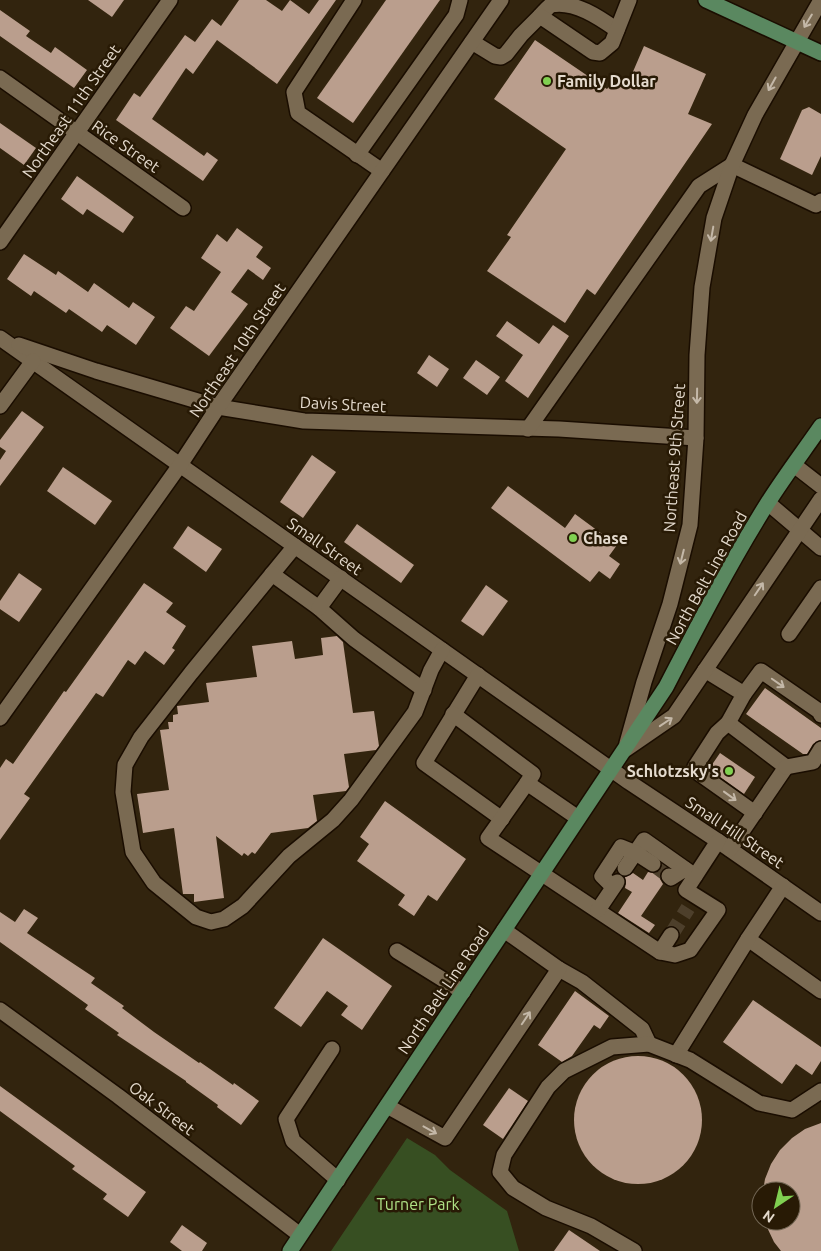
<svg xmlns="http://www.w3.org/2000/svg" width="821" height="1251" viewBox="0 0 821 1251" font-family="Ubuntu,sans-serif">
<rect width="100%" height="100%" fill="#32240e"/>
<polygon fill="#374f22" points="407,1138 435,1155 450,1170 507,1211 519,1251 331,1251"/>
<g fill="#ba9e8d">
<polygon points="88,0 124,0 112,17"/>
<polygon points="239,0 266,0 282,11 290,0 309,14 319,0 336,0 277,84 217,40 193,74 186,68 152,119 204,156 207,152 218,160 203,181 116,120 134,93 140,97 185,35 195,42 212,19 221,26"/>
<polygon points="386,0 440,0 353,123 317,98"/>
<polygon points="0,10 30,31 26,36 51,53 55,47 87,70 74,88 0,36"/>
<polygon points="535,40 607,89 613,82 626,88 644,46 706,74 688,114 712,124 595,295 587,289 565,323 487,271 511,237 507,235 566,149 494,99"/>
<polygon points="809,107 821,114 821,156 812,175 780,159 802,110"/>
<polygon points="0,123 36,148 24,165 0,148"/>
<polygon points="77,176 134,217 123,233 87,209 83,215 61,199"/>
<polygon points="237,228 263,247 256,257 271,268 263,280 248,269 231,292 248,304 209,356 170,328 186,306 194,311 221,272 201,258 217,234 227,242"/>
<polygon points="24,254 56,275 58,271 88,292 94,283 129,308 133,302 155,317 136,345 107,325 102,332 69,309 66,313 34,291 31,296 7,279"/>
<polygon points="507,321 539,344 553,325 569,336 528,398 505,381 523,355 496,336"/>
<polygon points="429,355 449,369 437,387 417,373"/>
<polygon points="476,360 500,377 487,395 463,378"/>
<polygon points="22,411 44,427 0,486 0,460 6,451 0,447 0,440"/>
<polygon points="312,455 336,472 303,518 280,502"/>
<polygon points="63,467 112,501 95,525 47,491"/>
<polygon points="508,486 565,528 575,514 617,545 609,556 620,564 610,579 599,571 590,582 491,508"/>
<polygon points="357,524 414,565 401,583 344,542"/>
<polygon points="188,526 222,549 206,572 173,548"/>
<polygon points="19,573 42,589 19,622 0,609 0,601"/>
<polygon points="144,583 173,603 166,612 186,626 172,648 175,650 164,665 145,651 135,665 128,660 103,697 96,693 24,794 30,798 0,840 0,768 6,759 13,764 64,691 66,692"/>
<polygon points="486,585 508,601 483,636 461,621"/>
<polygon points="337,636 343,642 353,713 374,711 379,746 376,750 344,754 349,787 346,791 313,795 317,821 308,828 271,833 255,854 252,852 248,856 244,853 242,856 216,836 224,898 194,902 194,894 183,894 174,828 143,833 137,794 169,790 160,730 169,729 168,722 173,722 173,715 178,714 177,706 209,702 206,683 257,677 252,646 292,641 295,659 323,655 321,638"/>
<polygon points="765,688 821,728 821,740 813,744 807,754 803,754 746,714"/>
<polygon points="720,753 755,777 744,794 709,769"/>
<polygon points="385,801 466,859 437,901 428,895 414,916 398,905 405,895 357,861 369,844 360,837"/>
<polygon points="662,864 666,867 662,870 660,874 660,879 663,884 641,916 655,925 649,933 618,913 632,892 625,888 626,882 625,877 633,873 643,880 648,872 653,873 658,872"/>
<polygon points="24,909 38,918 27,933 95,978 91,983 124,1006 122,1008 154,1032 199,1063 200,1062 233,1085 234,1083 259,1101 241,1125 217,1107 218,1105 186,1082 186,1081 117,1035 119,1033 85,1009 88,1005 0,942 0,912 15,922"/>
<polygon points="323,938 392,986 362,1030 341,1015 348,1006 327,991 301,1027 274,1008"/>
<polygon points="575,991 609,1016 600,1029 594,1025 572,1056 562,1062 538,1045"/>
<polygon points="753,1000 821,1047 821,1061 812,1075 796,1064 782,1084 723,1042"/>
<circle cx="638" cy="1120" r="64"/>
<polygon points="0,1086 146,1192 128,1217 103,1199 107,1194 72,1169 75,1166 0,1111"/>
<polygon points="509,1088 528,1101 503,1139 483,1125"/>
<polygon points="821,1123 821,1251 781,1251 774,1242 764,1221 791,1221 791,1191 763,1191 765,1179 771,1164 780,1150 792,1138 805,1129"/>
<polygon points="182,1225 207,1243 202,1251 182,1251 170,1242"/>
<polygon points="569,1230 600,1251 554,1251"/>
</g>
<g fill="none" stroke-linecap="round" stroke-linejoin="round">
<g stroke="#4d3f2b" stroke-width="15" stroke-dasharray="15 8" stroke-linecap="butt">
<polyline points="653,864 669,876"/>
<polyline points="671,935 688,908"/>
</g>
<g stroke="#1a0d00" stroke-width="18">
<g id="minor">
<polyline points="354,0 294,92 298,113 382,171"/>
<path d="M540 16C544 12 547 8 551 5 574 0 600 18 617 30"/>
<polyline points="472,42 495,56 501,57 506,54 521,35 540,16 593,52 600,53 612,43 629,0"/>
<polyline points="0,78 183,208"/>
<polyline points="357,155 456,15 460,0"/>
<polyline points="0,242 170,0"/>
<polyline points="0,338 629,782 718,841 821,913"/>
<polyline points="19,345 96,371 218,407 304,421 559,429 696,438"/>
<polyline points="0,406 33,361"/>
<polyline points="528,429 699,186 732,165 816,205 821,201"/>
<polyline points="794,465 821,486"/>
<polyline points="768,503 821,548"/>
<polyline points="295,546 191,673 141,737 125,765 123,792 133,852 154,883 196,917 211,922 224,919 243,906 289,856 333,820 351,800 415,712 431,670 442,650"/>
<polyline points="272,574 319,608 354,639 424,690"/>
<polyline points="319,608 341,578"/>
<polyline points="789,634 821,588"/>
<polyline points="705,670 744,694 728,723 786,767 730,849"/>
<polyline points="478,675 424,763 502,819"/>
<polyline points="744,694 761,671 819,711 821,715"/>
<polyline points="453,714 533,774 527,783"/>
<polyline points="0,718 180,465 218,407 501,0"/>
<polyline points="728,723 717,733 695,767 700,774 755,813"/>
<polyline points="627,743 644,682 670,604 690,525 696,438 697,355 702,287 714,218 732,165 755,115 821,0"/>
<polyline points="626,749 674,716 821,499"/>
<polyline points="786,767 813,762 821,749"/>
<polyline points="578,818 527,783 488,838 660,952 675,955 690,950 718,910 686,890 718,841"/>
<polyline points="625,868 644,840 695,876"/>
<polyline points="669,876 671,878 685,869"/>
<polyline points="783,886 748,939 821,991"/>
<polyline points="613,887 602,876 621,847 636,853 653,864"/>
<polyline points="598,910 617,882"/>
<polyline points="397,951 463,992"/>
<polyline points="660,952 671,935"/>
<polyline points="559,969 582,982 642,1029 649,1044"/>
<polyline points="0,1010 118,1096 300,1235"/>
<polyline points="332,1049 286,1119 293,1141 338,1180"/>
<polyline points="676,1055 748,939"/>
<polyline points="387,1106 445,1138 559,969 504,930"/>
<polyline points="634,1251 591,1226 546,1208 513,1188 500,1172 504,1155 548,1087 564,1071 612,1047 649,1044 690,1060 759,1103 792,1110 821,1091"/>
</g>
</g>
<g stroke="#1a0d00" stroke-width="18">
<g id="major">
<polyline points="706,0 821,53"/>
<path d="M290 1251 666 687C698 625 730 563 767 504 784 477 803 452 821 426"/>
</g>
</g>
<use href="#minor" stroke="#7a6a52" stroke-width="15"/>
<use href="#major" stroke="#5a8860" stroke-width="15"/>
</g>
<defs><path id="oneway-shaft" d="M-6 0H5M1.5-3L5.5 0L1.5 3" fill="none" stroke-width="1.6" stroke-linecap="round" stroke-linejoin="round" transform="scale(1.25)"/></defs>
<g stroke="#c4b8a8">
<use href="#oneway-shaft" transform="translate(808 21) rotate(121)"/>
<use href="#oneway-shaft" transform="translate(772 84) rotate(119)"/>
<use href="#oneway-shaft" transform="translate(712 234) rotate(100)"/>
<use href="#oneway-shaft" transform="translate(697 396) rotate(91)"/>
<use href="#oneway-shaft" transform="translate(682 557) rotate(104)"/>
<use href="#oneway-shaft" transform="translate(759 589) rotate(-56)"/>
<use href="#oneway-shaft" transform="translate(778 683) rotate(35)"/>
<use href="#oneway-shaft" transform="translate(666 722) rotate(-34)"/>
<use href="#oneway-shaft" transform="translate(730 796) rotate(36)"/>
<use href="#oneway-shaft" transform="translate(526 1018) rotate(-56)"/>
<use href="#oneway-shaft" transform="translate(430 1130) rotate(29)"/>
</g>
<g fill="#80d051" stroke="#281a05" stroke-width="2">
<circle cx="547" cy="81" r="5"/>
<circle cx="573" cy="538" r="5"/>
<circle cx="729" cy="771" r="5"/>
</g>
<g text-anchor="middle" stroke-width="5" stroke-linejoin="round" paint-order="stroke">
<g font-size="16" font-weight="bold" fill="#e4dacd" stroke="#281a05" text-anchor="start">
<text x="557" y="87">Family Dollar</text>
<text x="583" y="544">Chase</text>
<text x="719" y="777" text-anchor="end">Schlotzsky's</text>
</g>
<g font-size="16" fill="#e4dacd" stroke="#281a05">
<text transform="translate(71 111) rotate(-55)" y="6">Northeast 11th Street</text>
<text transform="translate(126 146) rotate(35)" y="6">Rice Street</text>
<text transform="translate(237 350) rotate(-56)" y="6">Northeast 10th Street</text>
<text transform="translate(343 404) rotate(3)" y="6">Davis Street</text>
<text transform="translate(674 458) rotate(-86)" y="6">Northeast 9th Street</text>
<text transform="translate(325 546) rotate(35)" y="6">Small Street</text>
<text transform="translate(706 578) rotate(-61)" y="6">North Belt Line Road</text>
<text transform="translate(735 832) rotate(34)" y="6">Small Hill Street</text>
<text transform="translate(443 990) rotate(-56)" y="6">North Belt Line Road</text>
<text transform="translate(162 1108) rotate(37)" y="6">Oak Street</text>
</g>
<g font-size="16" fill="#afe185" stroke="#281a05">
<text x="418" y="1210">Turner Park</text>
</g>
</g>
<g transform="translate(776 1206) rotate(215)"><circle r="24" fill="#281a05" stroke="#736755"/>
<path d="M0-4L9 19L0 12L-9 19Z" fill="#80d051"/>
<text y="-8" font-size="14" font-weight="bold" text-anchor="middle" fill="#e4dacd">N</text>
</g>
</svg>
